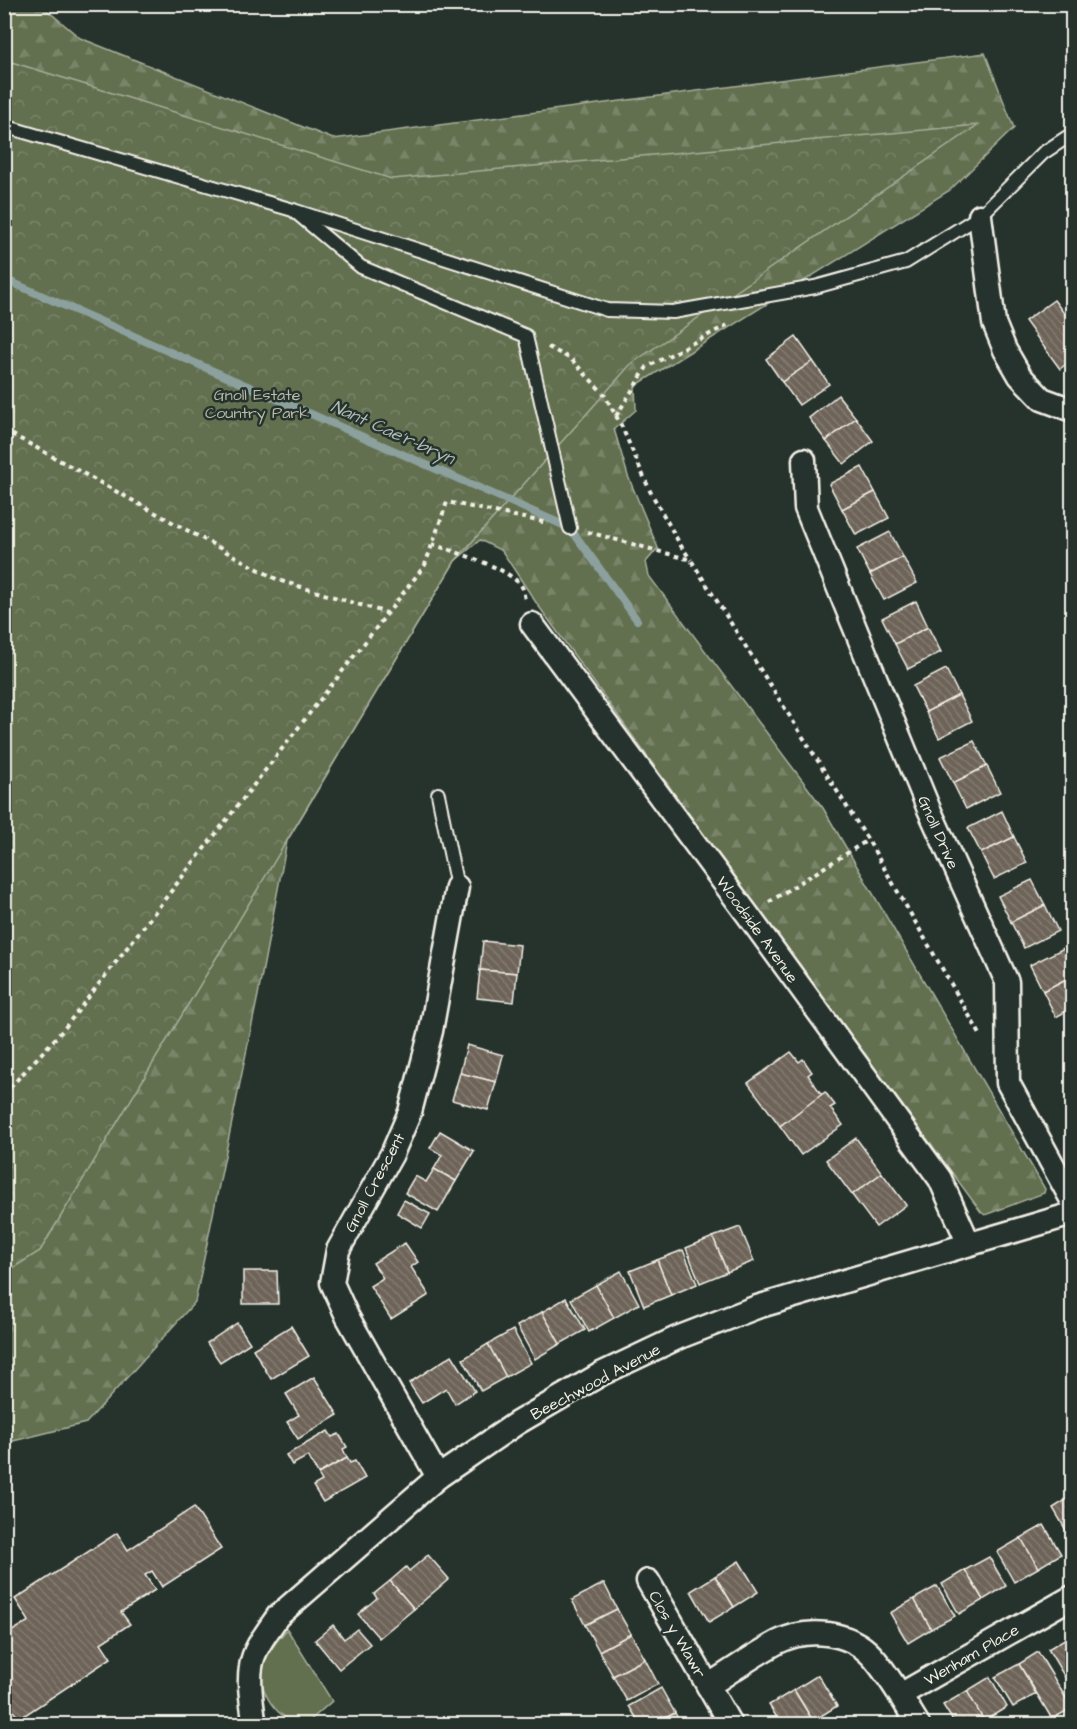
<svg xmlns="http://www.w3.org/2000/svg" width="1077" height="1729" viewBox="0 0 1077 1729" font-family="'Architects Daughter',sans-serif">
<defs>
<pattern id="forest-firs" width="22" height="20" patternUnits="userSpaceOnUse" patternTransform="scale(1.5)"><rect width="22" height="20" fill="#626f50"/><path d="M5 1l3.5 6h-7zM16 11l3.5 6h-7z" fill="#798469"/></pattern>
<pattern id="park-crowns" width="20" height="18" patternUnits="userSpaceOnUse" patternTransform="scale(1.5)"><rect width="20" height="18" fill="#626f50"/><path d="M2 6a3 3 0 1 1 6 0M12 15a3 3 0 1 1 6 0" fill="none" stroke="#798469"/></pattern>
<pattern id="building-back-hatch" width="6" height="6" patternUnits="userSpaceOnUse" patternTransform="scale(1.5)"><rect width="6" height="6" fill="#6e6458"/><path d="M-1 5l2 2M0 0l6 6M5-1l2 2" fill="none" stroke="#837b70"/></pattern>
</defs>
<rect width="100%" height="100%" fill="#26332d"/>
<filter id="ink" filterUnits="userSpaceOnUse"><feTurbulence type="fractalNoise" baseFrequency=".0167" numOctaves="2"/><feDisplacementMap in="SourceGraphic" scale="12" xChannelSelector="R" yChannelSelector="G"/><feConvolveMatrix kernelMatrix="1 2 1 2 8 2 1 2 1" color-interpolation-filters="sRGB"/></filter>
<g filter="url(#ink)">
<path fill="#626f50" stroke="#abb09c" stroke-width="1.5" d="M287 1629 332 1701 306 1724C278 1724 255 1689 263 1664 267 1651 279 1639 287 1629Z"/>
<polygon fill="url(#forest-firs)" stroke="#abb09c" stroke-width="1.5" points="4,5 41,5 80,38 333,139 985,53 1014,128 950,190 635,386 636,410 614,429 628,476 658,548 646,562 649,576 823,808 1045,1189 1044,1193 985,1215 981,1212 757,908 535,601 502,551 480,540 455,561 287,841 258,995 195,1302 86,1423 5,1443"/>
<polygon fill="url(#park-crowns)" stroke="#abb09c" stroke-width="1.5" points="5,60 392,179 978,125 631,364 455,561 40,1251 5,1273"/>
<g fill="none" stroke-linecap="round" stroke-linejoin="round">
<polyline stroke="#8ca09e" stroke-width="8" points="4,279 570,528 637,620"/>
</g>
<g fill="url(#building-back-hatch)" stroke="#f4f1e8" stroke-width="1.5">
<polygon points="1054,300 1069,320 1072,317 1072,359 1060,369 1025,321"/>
<polygon points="796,337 813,361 782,382 766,359"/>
<polygon points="813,361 829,384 799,405 782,382"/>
<polygon points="838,395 856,418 826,441 809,418"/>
<polygon points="856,418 873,441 844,464 826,441"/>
<polygon points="862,467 875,492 842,509 829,484"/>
<polygon points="875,492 889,518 856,535 842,509"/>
<polygon points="890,532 903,557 870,574 857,549"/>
<polygon points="903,557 917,583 884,600 870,574"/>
<polygon points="916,601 928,627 895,644 882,618"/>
<polygon points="928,627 941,652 908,669 895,644"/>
<polygon points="946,669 959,695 926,712 913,686"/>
<polygon points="959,695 972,721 939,738 926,712"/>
<polygon points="974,741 987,766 953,783 940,757"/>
<polygon points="987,766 1000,792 966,809 953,783"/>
<polygon points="1002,811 1014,837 981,853 968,828"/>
<polygon points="1014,837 1027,863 994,879 981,853"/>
<polygon points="1032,880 1045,905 1011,922 998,896"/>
<polygon points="1045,905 1058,931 1024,948 1011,922"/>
<polygon points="483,941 520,945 517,973 480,970"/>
<polygon points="1064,948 1072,966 1072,976 1043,991 1030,965"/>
<polygon points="480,970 517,973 514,1002 477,998"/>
<polygon points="1072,976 1072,1008 1056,1017 1043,991"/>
<polygon points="467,1045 503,1055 496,1082 460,1073"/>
<polygon points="791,1052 799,1062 803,1059 812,1072 808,1075 822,1095 780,1126 748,1083"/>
<polygon points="460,1073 496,1082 488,1110 452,1100"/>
<polygon points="825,1092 835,1105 830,1108 843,1125 801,1155 780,1126"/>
<polygon points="440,1131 474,1151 456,1181 434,1169 442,1155 430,1148"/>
<polygon points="856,1138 882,1173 852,1195 826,1160"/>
<polygon points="434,1169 456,1181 438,1212 405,1193 415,1176 426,1182"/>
<polygon points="882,1173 906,1205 876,1227 852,1195"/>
<polygon points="404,1200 430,1214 422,1228 397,1213"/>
<polygon points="740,1227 754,1261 727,1272 713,1237"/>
<polygon points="713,1237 727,1272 700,1283 686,1248"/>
<polygon points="405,1243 418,1262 411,1267 429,1295 391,1319 370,1286 383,1278 373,1263"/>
<polygon points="683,1250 697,1284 671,1295 657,1260"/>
<polygon points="657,1260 671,1295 644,1306 630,1271"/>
<polygon points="243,1271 277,1271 278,1304 243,1304"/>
<polygon points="621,1271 639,1304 614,1318 596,1285"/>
<polygon points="596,1285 614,1318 589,1332 571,1299"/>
<polygon points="566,1298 585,1330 560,1344 542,1312"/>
<polygon points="542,1312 560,1344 535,1359 517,1326"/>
<polygon points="237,1323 250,1343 220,1362 207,1343"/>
<polygon points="291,1326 309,1356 271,1379 253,1349"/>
<polygon points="513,1330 531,1363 506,1377 488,1344"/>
<polygon points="488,1344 506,1377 481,1391 463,1359"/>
<polygon points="452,1355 475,1391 455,1404 446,1388 422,1403 409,1383"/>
<polygon points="314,1377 338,1415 298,1439 287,1422 299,1415 286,1394"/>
<polygon points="328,1431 332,1437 339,1434 347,1447 343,1449 347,1458 318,1474 308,1456 292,1465 286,1455"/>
<polygon points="347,1458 350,1463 355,1461 365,1478 323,1502 313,1486 322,1481 318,1474"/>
<polygon points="1072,1496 1072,1536 1070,1537 1053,1508"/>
<polygon points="194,1507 221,1549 162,1587 152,1571 145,1575 155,1590 121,1612 130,1624 101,1643 111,1658 19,1719 4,1698 4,1636 29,1621 15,1599 117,1533 128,1550"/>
<polygon points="1044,1525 1061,1554 1038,1568 1021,1538"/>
<polygon points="1021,1538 1038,1568 1014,1582 997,1552"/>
<polygon points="428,1555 449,1579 414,1609 390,1581 406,1567 409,1571"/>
<polygon points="989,1557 1006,1586 983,1600 965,1570"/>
<polygon points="739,1561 758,1592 734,1607 715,1576"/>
<polygon points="965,1570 983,1600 959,1614 942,1584"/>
<polygon points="715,1576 734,1607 709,1622 691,1591"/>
<polygon points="390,1581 414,1609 379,1638 358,1614 377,1598 374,1594"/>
<polygon points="604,1583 617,1609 585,1625 572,1600"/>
<polygon points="937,1586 955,1616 931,1629 914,1599"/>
<polygon points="914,1599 931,1629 908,1643 890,1613"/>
<polygon points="617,1609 631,1634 599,1651 585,1625"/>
<polygon points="333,1625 344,1639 357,1629 370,1644 339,1669 315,1640"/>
<polygon points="631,1634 645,1659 613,1676 599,1651"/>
<polygon points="1071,1635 1072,1675 1066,1679 1048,1649"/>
<polygon points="1038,1652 1072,1708 1052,1719 1019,1664"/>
<polygon points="645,1659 658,1684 627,1701 613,1676"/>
<polygon points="1019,1664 1036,1694 1013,1707 995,1677"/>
<polygon points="818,1675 837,1706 813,1721 794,1690"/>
<polygon points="990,1677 1007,1707 984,1721 967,1691"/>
<polygon points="661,1688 675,1713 654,1724 640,1724 629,1706"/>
<polygon points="794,1690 813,1721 807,1724 781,1724 769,1705"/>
<polygon points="967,1691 984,1721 977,1724 955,1724 943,1705"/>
<polygon points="675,1713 681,1724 654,1724"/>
</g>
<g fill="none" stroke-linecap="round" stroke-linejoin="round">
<g stroke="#f4f1e8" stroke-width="16">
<g id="lane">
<polyline points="4,126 293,210 361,267 526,336 570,528"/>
<polyline points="293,210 607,310 673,312 815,287 906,262 980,216 1043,153 1072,134"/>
<polyline points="438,794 457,887"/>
</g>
</g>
<g stroke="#f4f1e8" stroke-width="27">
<g id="street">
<polyline points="980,216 994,323 1005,350 1020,376 1042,399 1072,410"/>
<polyline points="804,460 806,508 928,807 1007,982 1008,1083 1072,1200"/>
<polyline points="532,624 748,915 940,1179 969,1244"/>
<polyline points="438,1477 347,1316 332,1283 338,1250 392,1154 410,1112 431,1031 457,887"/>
<polyline points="648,1581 730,1724"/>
<path d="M708 1686C731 1671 754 1655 778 1642 807 1627 849 1631 872 1656 890 1676 904 1702 918 1724"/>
<polyline points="900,1695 1072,1597"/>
<path d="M254 1720C252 1703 248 1684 251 1667 253 1649 268 1631 278 1616L438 1477 517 1423 601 1374 677 1338 757 1307 1072 1214"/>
</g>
</g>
<g stroke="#f4f1e8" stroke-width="4" stroke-dasharray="4.5 4.5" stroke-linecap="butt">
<polyline points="548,347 571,359 604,394 621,425 650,491 681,546 691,560"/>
<polyline points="616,416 647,367 731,323"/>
<polyline points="4,430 278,580 387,613"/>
<polyline points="588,532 691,560 868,840 981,1036"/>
<path d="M432 544C454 552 509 567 522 587 524 590 524 597 525 600"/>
<polyline points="769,902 868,840"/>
<polyline points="4,1094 63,1030 425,565 447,502 548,523"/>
</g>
<use href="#lane" stroke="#26332d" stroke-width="12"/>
<use href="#street" stroke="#26332d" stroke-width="22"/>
</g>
</g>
<g text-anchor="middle" stroke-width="5" stroke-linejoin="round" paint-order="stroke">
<g font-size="16" fill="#babdab" stroke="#26332d">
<text x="257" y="400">Gnoll Estate<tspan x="257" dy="18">Country Park</tspan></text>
</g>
<g font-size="16" fill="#f4f1e8" stroke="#26332d">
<text transform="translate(939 832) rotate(66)" y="6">Gnoll Drive</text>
<text transform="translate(758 929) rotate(54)" y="6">Woodside Avenue</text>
<text transform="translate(374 1182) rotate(-62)" y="6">Gnoll Crescent</text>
<text transform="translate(595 1381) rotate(-28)" y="6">Beechwood Avenue</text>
<text transform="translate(678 1634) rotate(60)" y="6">Clos y Wawr</text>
<text transform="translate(971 1654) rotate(-30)" y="6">Wenham Place</text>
</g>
<g font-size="18" font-style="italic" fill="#afbbb7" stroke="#26332d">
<text transform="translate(393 432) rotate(24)" y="6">Nant Cae'r-bryn</text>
</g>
</g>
<rect width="1077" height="1729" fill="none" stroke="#26332d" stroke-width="24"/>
<rect x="12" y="12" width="1053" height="1705" fill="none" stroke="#f4f1e8" stroke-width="2" filter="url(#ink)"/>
</svg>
